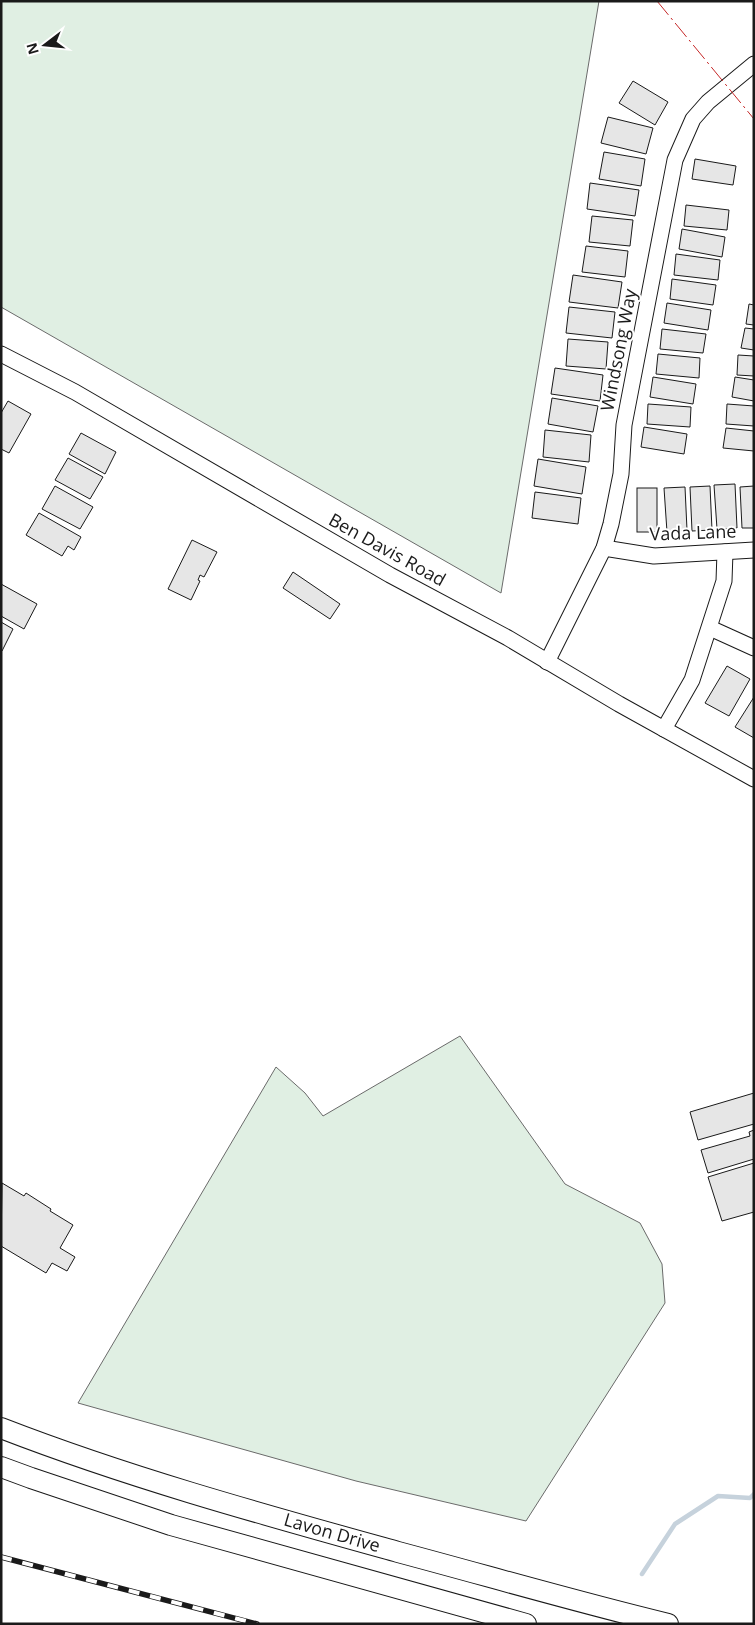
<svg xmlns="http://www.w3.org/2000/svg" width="755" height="1625" viewBox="0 0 755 1625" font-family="'Open Sans',sans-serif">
<rect width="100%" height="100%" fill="#fff"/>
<g fill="#e0efe3" stroke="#6a6a6a">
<polygon points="1,1 599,1 501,593 1,307"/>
<polygon points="460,1036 565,1184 640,1223 662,1264 665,1303 526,1521 356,1481 78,1403 276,1067 305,1093 323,1116"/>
</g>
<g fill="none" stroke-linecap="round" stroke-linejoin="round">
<polyline stroke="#c6d2dc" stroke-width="4.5" points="642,1574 675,1524 718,1496 750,1498 754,1494"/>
</g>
<g fill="#e6e6e6" stroke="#1a1a1a">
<polygon points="633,81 668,102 655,125 619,103"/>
<polygon points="608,117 653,128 646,154 601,143"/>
<polygon points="604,152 645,159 641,186 599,179"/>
<polygon points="695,159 736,166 733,185 692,179"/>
<polygon points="590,183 639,190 635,216 587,209"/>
<polygon points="686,205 729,210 727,230 684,226"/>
<polygon points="592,216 633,220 630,246 589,242"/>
<polygon points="682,229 725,237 722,257 679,249"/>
<polygon points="586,246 628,251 625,277 582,272"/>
<polygon points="676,254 720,260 718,280 674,275"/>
<polygon points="573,275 622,282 618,308 569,302"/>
<polygon points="672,279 716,285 713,305 670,299"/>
<polygon points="667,303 711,310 708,330 664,323"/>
<polygon points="749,304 754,305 754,325 746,324"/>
<polygon points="569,307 615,312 612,338 566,333"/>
<polygon points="745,328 754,329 754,350 741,348"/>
<polygon points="662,329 706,334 703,353 660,349"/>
<polygon points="568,339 608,342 606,369 566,366"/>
<polygon points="658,354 700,358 699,378 656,374"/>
<polygon points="738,355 754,356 754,376 737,375"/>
<polygon points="555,368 603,375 600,401 551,394"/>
<polygon points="653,377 696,384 693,404 650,397"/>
<polygon points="735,377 754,380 754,401 732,397"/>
<polygon points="552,398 598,406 593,432 548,424"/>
<polygon points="8,401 31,414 9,453 1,449 1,413"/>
<polygon points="648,404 691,407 690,427 647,424"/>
<polygon points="727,404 754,406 754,426 726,424"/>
<polygon points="644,427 687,434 684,454 641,447"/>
<polygon points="726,428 754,431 754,451 723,448"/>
<polygon points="545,430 591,435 589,462 543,457"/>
<polygon points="81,433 116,452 105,474 69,454"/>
<polygon points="68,458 103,477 90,499 55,480"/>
<polygon points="538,459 586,467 582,494 534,486"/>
<polygon points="735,484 737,528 717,529 714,485"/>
<polygon points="55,486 93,507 80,529 42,509"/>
<polygon points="710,486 712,530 692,531 690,487"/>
<polygon points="754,486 754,528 742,528 740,487"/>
<polygon points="685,487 687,530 667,532 664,488"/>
<rect x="637" y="488" width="20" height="44"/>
<polygon points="535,492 581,498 578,524 532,518"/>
<polygon points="39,513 81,537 74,550 68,546 62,556 26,535"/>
<polygon points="192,540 217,552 204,577 200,575 198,580 200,581 191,600 168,589"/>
<polygon points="293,572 340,604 330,619 283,588"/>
<polygon points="1,584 37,604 24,629 1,616"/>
<polygon points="1,622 13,629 2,651 1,651"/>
<polygon points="727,666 750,679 729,716 705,703"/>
<polygon points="754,697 754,738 735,727"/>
<polygon points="754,1093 754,1124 698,1140 690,1112"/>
<polygon points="754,1130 754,1159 708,1173 701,1150 750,1136 749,1132"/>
<polygon points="754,1163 754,1212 722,1221 708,1177"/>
<polygon points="2,1183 24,1196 26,1193 51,1209 50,1211 73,1225 60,1248 75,1257 67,1271 52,1263 46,1273 1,1246"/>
</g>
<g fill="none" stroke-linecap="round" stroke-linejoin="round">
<g stroke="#1a1a1a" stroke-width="17">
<g id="minor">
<polyline points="1,354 75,392 390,575 508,638 619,704 754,779"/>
<polyline points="604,548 654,556 754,550"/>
<polyline points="710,628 754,648"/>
<polyline points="547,662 604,548 611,524 621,474 624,425 675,160 693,119 708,102 754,64"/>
<polyline points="664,729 692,680 724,581 725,552"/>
</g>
</g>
<g stroke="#1a1a1a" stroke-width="22">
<g id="major">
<path d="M1 1428C130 1478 265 1515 398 1552 488 1576 577 1602 668 1624"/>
<polyline points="1,1467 31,1478 171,1525 526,1624"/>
</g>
</g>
<use href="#minor" stroke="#fff" stroke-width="15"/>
<use href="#major" stroke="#fff" stroke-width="20"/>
<g stroke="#1a1a1a" stroke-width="5.5">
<polyline id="rail" points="1,1557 257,1624"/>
</g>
<use href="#rail" stroke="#fff" stroke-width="4" stroke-dasharray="11" stroke-linecap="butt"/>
<polyline stroke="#c62828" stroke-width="1" stroke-dasharray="18 4 2.5 4" stroke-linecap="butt" points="657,1 754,119"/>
</g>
<g text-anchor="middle" stroke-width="4" stroke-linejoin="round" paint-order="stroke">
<g font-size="18" fill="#1a1a1a" stroke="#fff">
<text transform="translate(619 350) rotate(-79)" y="6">Windsong Way</text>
<text transform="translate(693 533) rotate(-2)" y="6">Vada Lane</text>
<text transform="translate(387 550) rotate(29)" y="6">Ben Davis Road</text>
<text transform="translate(332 1533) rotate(16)" y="6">Lavon Drive</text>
</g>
</g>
<rect width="755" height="1625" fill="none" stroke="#1a1a1a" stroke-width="5"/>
<g transform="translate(45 45) rotate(254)" stroke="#ffffff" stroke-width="4" paint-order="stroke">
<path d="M0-4L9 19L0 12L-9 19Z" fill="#1a1a1a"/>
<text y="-8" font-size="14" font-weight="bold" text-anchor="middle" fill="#1a1a1a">N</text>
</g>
</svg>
